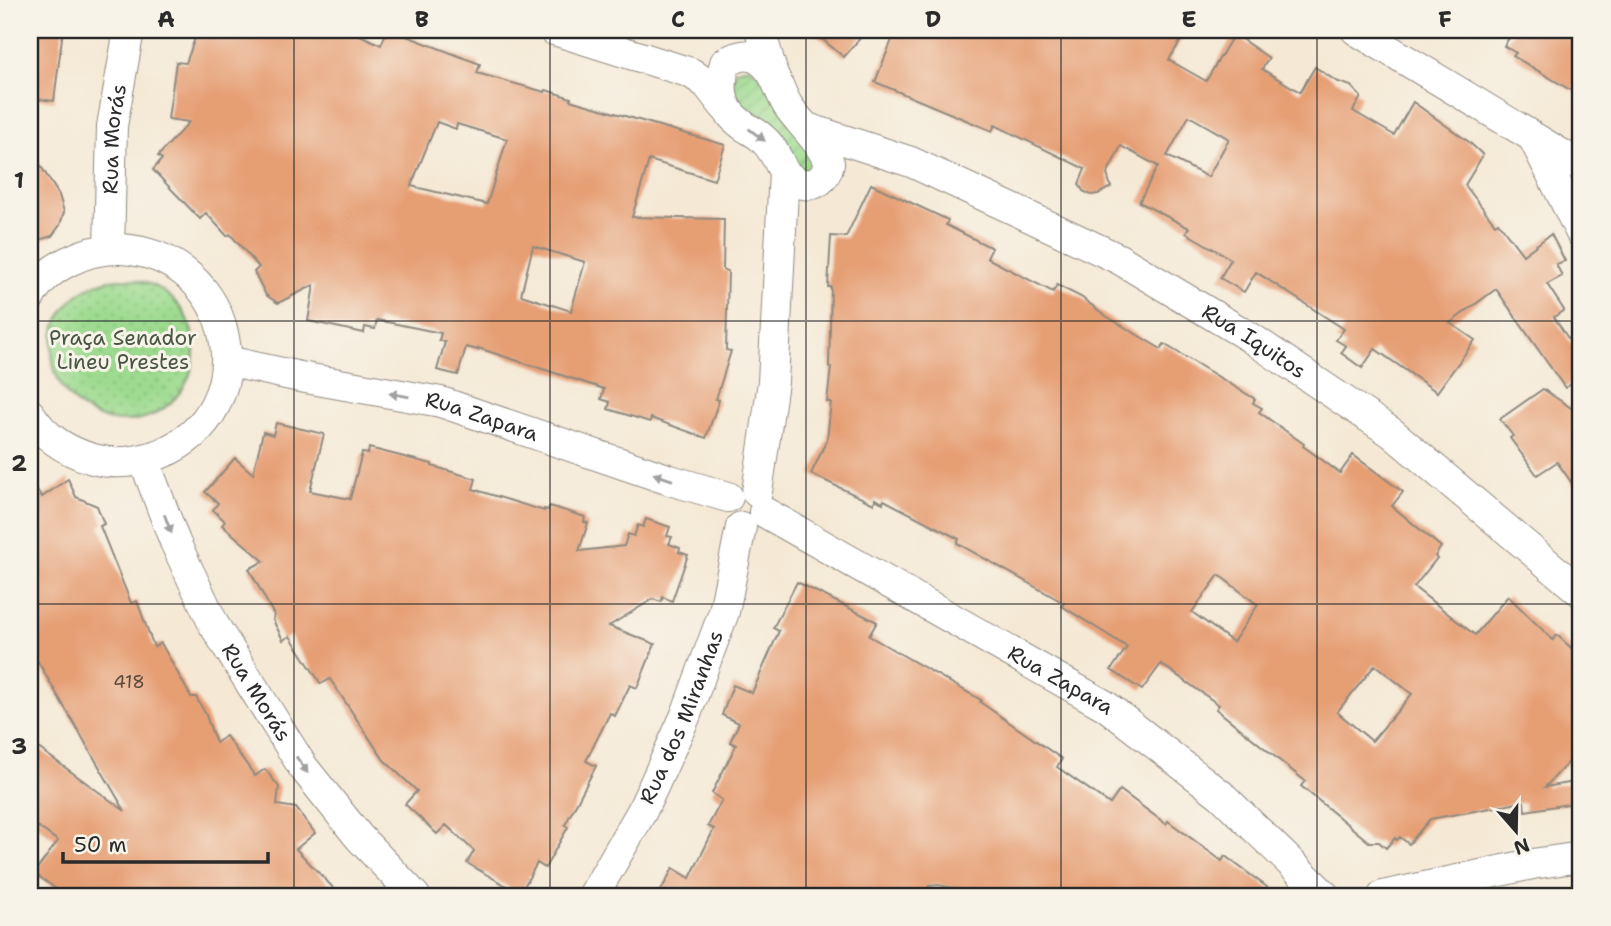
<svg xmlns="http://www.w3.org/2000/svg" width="1611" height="926" viewBox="0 0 1611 926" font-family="'Shantell Sans',sans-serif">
<defs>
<pattern id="grass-dots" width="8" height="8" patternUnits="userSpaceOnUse" patternTransform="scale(1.75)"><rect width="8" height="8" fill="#9edb90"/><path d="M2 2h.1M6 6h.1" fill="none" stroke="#88bc7c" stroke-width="1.8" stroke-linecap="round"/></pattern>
<pattern id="garden-furrows" width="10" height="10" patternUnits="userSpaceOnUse" patternTransform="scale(1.75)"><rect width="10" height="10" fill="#9edb90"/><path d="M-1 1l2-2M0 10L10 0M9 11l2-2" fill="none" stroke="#88bc7c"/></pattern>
</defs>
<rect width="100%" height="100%" fill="#f7f3e8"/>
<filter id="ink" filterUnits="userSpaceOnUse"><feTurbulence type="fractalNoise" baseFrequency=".0143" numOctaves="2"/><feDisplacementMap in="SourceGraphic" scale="14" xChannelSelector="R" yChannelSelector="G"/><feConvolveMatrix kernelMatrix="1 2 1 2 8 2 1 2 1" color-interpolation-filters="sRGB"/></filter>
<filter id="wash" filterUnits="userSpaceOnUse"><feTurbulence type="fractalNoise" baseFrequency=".00686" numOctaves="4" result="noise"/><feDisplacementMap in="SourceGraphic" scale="28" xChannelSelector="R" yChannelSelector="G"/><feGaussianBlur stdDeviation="1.57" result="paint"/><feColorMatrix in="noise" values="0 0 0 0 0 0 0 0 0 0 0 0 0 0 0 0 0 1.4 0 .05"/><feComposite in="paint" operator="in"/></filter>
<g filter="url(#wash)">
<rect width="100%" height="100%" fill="#f5e9d6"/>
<circle fill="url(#grass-dots)" stroke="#64835e" stroke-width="2" cx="123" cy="350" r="71"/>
<polygon fill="url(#garden-furrows)" stroke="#64835e" stroke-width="2" points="749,67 758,73 821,164 801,173 767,126 756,114 741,105 731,89 736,70"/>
<g id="blocks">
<g fill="#e69e73" fill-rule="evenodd">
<polygon points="30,30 63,30 54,101 30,98"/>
<path d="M198 30H349L381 45 387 30H391L480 64 477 73 545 92 546 90 571 98 570 100 725 145 714 180 649 160 632 217 724 219 723 270 728 271 726 350 731 351 716 399 719 400 706 438 651 418 650 422 608 409 610 402 601 399 604 389 478 348V350L466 347 458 375 437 370 445 342 439 340 441 333 377 320 375 329 365 327 364 333 308 321 314 285 278 303 266 295 254 272 259 267 230 234 227 236 206 213 200 219 153 170 162 159 158 156 189 122 168 119 176 62 186 63ZM437 122 456 129 457 124 507 139 487 204 411 186ZM533 246 585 262 571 311 521 295Z"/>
<polygon points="811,30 867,30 844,57"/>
<path d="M896 30H1187L1169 60 1206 81 1234 34 1269 58 1262 69 1300 92 1315 67 1336 81 1351 86 1361 97 1353 111 1394 135 1413 102 1469 142 1483 155 1465 185 1495 224 1498 222 1523 255 1551 234 1565 261 1556 264 1562 276 1547 284 1564 310 1554 317 1581 358V378L1565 388 1496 289 1450 323 1475 340 1437 392 1375 349 1362 368 1341 353 1346 346 1336 340 1344 329 1256 272 1244 292 1220 278 1231 259 1186 233 1189 228 1139 202 1158 166 1121 146 1107 174 1111 187 1098 194 1091 195 1083 191 1079 184 1085 169 995 125 992 131 875 82ZM1189 116 1229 139 1208 177 1167 156Z"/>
<polygon points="1514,30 1581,30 1581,78 1572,91 1513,56 1516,53 1504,46"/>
<polygon points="30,149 59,195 64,212 60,225 52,236 30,243"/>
<path d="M871 184 948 220 946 225 992 248 987 258 1053 292 1057 285 1081 297 1106 316 1161 349 1164 344 1255 399 1253 403 1262 408 1259 412 1304 444 1303 446 1340 473 1353 455 1403 492 1392 506 1441 547 1435 556 1437 558 1414 587 1475 635 1508 596 1553 640 1557 635 1581 657V749L1545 787 1581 781V802L1525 811 1524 802 1430 819 1409 844 1400 837 1397 840 1395 838 1386 848 1379 842H1369L1301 786 1305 781 1216 709 1219 705 1161 664 1142 690 1111 670 1127 647 1062 606 1064 603 957 543 959 539 884 500 883 503 875 499 874 504 811 474 827 440 831 402H827L831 367H829L831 287H828L831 236 846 237ZM1219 575 1258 605 1233 642 1192 612ZM1375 665 1412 694 1372 741 1337 712Z"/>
<polygon points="1543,389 1577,412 1581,419 1581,496 1557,462 1537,475 1510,438 1513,436 1500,419"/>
<polygon points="276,423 324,434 310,491 350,499 362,453 368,454 369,448 432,464 432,466 476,479 473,489 544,511 544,509 548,510 550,506 585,517 584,522 588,523 579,551 624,546 628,534 634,536 638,525 643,527 646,519 670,527 667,536 672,537 669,544 680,548 679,552 688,555 672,601 663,597 661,602 653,599 609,626 655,644 637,688 630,685 615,716 610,713 586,761 596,766 565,825 568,827 545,868 537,863 520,894 467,863 474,851 446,825 437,834 405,804 417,791 384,760 330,679 321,684 290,636 283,640 273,620 274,615 249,569 264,561 222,525 225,521 213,510 218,503 205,492 235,458 253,474 263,432 273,435"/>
<polygon points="68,479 76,497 97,506 104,524 100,526 131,603 137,601 154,647 161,643 191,697 196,697 205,713 216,743 226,736 255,776 265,769 279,787 277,805 296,808 315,833 296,849 341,896 66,896 34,873 58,841 30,821 30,742 125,811 30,648 30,480 42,497"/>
<polygon points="797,582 877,622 869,636 981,700 980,702 1062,759 1057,767 1110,804 1120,790 1166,824 1168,821 1222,861 1225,856 1279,896 990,896 939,885 929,886 927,896 658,896 673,868 690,878 714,829 708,826 722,800 712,793 736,745 730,742 739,723 722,715 733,685 752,693 779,631 773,628"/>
</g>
</g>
</g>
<g filter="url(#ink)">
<use href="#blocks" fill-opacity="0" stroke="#908a80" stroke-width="2"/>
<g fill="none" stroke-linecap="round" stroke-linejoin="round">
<g stroke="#908a80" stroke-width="32">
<g id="minor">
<polyline points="554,30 691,73 707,84 724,106"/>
<polyline points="760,30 772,71"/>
<polyline points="1356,30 1581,166"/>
<path id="s1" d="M807 128 911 162 1017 211 1119 259 1251 338 1392 433 1581 592"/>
<polyline points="1534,139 1581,233"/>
<path id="s2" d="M109 249 112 126 129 30"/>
<path d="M30 297C45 267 87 248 120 249 237 255 267 410 160 454 139 462 115 465 93 459 66 451 45 438 30 414"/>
<path id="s3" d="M227 361 300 377 441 402 670 480 728 497"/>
<path id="s4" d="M144 460 175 542 214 625 303 767 359 837 415 896"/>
<path d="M757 492 773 382 784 172C778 160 773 148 763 139 756 132 747 129 740 123 719 107 719 87 725 63 737 56 748 52 760 60 776 71 778 90 788 106 802 126 820 140 829 163 823 191 800 189 784 172"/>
<path id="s5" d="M764 512 1106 706 1221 795 1325 896"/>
<path id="s6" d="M593 896 642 811 685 717 724 612 741 527"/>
<polyline points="1383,896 1532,864 1581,857"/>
</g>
</g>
<use href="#minor" stroke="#fff" stroke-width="30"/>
</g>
<defs><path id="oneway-solid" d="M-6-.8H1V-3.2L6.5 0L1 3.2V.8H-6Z" transform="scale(1.75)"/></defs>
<g fill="#a0a0a0">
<use href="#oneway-solid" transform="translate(757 135) rotate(37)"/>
<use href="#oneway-solid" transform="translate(399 395) rotate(-170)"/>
<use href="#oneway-solid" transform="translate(663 477) rotate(-161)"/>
<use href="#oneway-solid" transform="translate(168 524) rotate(69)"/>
<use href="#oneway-solid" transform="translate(302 765) rotate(55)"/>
</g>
</g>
<path fill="none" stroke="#2b2b2b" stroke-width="2" stroke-opacity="0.55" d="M294 30V896M550 30V896M806 30V896M1061 30V896M1317 30V896M30 321H1581M30 604H1581"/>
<g text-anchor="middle" stroke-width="6" stroke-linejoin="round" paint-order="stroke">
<g font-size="18" fill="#5a483d">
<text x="129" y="688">418</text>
</g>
<g font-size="21" fill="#2b2b2b" stroke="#f7f3e8">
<text dy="7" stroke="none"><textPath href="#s2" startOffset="110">Rua Morás</textPath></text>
<text dy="7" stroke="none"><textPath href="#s1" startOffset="497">Rua Iquitos</textPath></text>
<text dy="7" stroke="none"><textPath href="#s3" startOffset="261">Rua Zapara</textPath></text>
<text dy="7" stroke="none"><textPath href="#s5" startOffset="341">Rua Zapara</textPath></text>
<text dy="7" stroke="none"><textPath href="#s4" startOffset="259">Rua Morás</textPath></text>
<text dy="7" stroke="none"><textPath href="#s6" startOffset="200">Rua dos Miranhas</textPath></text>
</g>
<g font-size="21" fill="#485744" stroke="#f7f3e8">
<text x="123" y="345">Praça Senador<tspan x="123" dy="24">Lineu Prestes</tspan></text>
</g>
</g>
<rect width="1611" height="926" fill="none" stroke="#f7f3e8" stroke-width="77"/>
<g transform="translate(1516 831) rotate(160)" stroke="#f7f3e8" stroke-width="5" paint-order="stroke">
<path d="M0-5L12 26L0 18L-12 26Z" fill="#2b2b2b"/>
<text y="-10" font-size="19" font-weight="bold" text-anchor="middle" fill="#2b2b2b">N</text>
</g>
<path d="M63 852v10h205v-10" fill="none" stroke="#2b2b2b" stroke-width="3.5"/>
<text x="74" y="852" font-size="21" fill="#2b2b2b" stroke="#f7f3e8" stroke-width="5" paint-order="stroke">50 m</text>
<rect x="38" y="38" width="1534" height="850" fill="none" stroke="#2b2b2b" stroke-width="2.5"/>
<g font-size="23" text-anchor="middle" font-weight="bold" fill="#2b2b2b">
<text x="166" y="27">A</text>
<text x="422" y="27">B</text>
<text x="678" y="27">C</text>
<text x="933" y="27">D</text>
<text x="1189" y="27">E</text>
<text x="1445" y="27">F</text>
<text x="19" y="188">1</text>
<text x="19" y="471">2</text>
<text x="19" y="754">3</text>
</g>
</svg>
